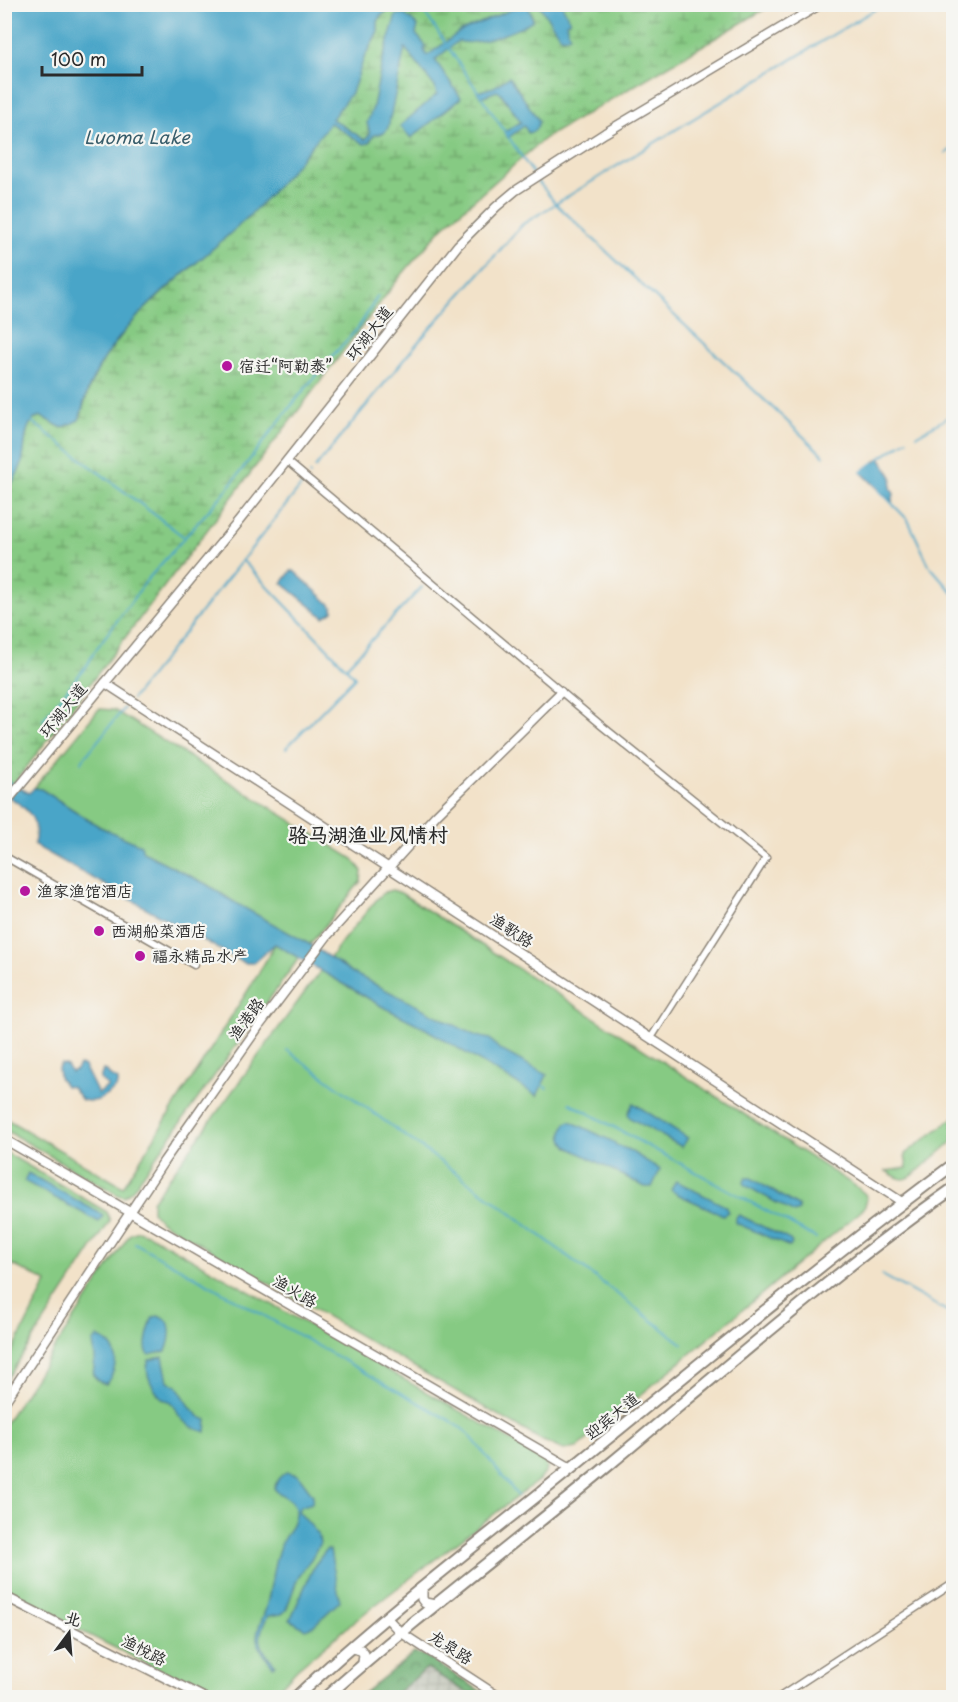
<svg xmlns="http://www.w3.org/2000/svg" width="958" height="1702" viewBox="0 0 958 1702" font-family="'Playpen Sans','LXGW WenKai TC',sans-serif">
<defs>
<pattern id="industrial-grid" width="8" height="8" patternUnits="userSpaceOnUse" patternTransform="scale(1.5)"><rect width="8" height="8" fill="#c3c6b9"/><path d="M0 4h8M4 0v8" fill="none" stroke="#a8aa9f"/></pattern>
<pattern id="forest-crowns" width="20" height="18" patternUnits="userSpaceOnUse" patternTransform="scale(1.5)"><rect width="20" height="18" fill="#6cae71"/><path d="M2 6a3 3 0 1 1 6 0M12 15a3 3 0 1 1 6 0" fill="none" stroke="#598e5d"/></pattern>
<pattern id="wetland-marsh" width="20" height="14" patternUnits="userSpaceOnUse" patternTransform="scale(1.5)"><rect width="20" height="14" fill="#86ca83"/><path d="M1 5h8M5 5V1M11 12h8M15 12V8" fill="none" stroke="#6ea46b"/></pattern>
</defs>
<rect width="100%" height="100%" fill="#f6f6f2"/>
<filter id="ink" filterUnits="userSpaceOnUse"><feTurbulence type="fractalNoise" baseFrequency=".0167" numOctaves="2"/><feDisplacementMap in="SourceGraphic" scale="12" xChannelSelector="R" yChannelSelector="G"/><feConvolveMatrix kernelMatrix="1 2 1 2 8 2 1 2 1" color-interpolation-filters="sRGB"/></filter>
<filter id="wash" filterUnits="userSpaceOnUse"><feTurbulence type="fractalNoise" baseFrequency=".008" numOctaves="4" result="noise"/><feDisplacementMap in="SourceGraphic" scale="24" xChannelSelector="R" yChannelSelector="G"/><feGaussianBlur stdDeviation="1.35" result="paint"/><feColorMatrix in="noise" values="0 0 0 0 0 0 0 0 0 0 0 0 0 0 0 0 0 1.4 0 .05"/><feComposite in="paint" operator="in"/></filter>
<g filter="url(#wash)">
<rect width="100%" height="100%" fill="#f2e2c9"/>
<polygon fill="url(#industrial-grid)" points="427,1667 474,1697 392,1698"/>
<g fill="#86ca83" stroke="#587a57" stroke-width="1.5">
<polygon points="99,709 114,710 353,859 362,871 361,881 299,958 133,1189 124,1197 118,1195 5,1130 5,1118 123,1187 257,976 275,944 234,902 206,884 143,852 140,845 100,827 41,789 34,788"/>
<polygon points="392,890 401,893 857,1187 865,1194 867,1199 864,1208 860,1212 577,1448 563,1450 543,1441 160,1221 152,1211 152,1201 343,940 378,898 385,892"/>
<path d="M953 1118V1141L912 1176C902 1183 895 1176 886 1171L907 1168 905 1154Z"/>
<polygon points="5,1152 107,1212 110,1221 5,1382 5,1366 47,1282 5,1261"/>
<path d="M138 1231 150 1235 544 1459C550 1468 546 1473 539 1480L366 1612 297 1669 271 1697H213L5 1593 4 1425 130 1234Z"/>
</g>
<polygon fill="url(#forest-crowns)" stroke="#4c6c4e" stroke-width="1.5" points="414,1653 424,1655 490,1697 474,1697 427,1668 392,1697 359,1697"/>
<path fill="url(#wetland-marsh)" stroke="#587a57" stroke-width="1.5" d="M397 4 772 5 545 138 442 228 399 278 13 785 8 781C6 769 5 760 4 747L9 743 10 732 4 728 5 495C10 486 17 476 21 466 27 449 21 423 40 416L62 428 79 420 90 386 102 361 127 328 143 310 248 217 279 184 364 58 378 32V22L380 16Z"/>
<g fill="#4aa5c8" stroke="#3a687a" stroke-width="1.5">
<path d="M5 4 397 5 380 16 378 22V31L364 58 353 90 332 119 365 140 370 134 367 123 373 107 382 62 396 15 404 14 418 26 416 34 426 46 424 50 426 55H428L461 31 522 5H528L533 20C518 31 475 47 458 41L435 60 461 98 411 138 400 126 437 94 435 87 405 48 388 128 384 133 374 135 369 143 364 144 330 123C304 155 278 188 249 216 194 270 123 312 90 385 85 396 83 408 79 420L62 428 40 416C21 423 27 449 21 466 17 476 10 486 5 495Z"/>
<polygon points="539,5 562,5 570,21 566,23 570,36 562,38 559,35"/>
<path d="M509 77 539 121C538 127 535 132 528 133L524 126 508 138 504 132 521 122 501 93 497 91 481 97 477 92 494 87Z"/>
<polygon points="880,458 892,477 891,488 894,494 892,502 861,472"/>
<polygon points="291,571 294,571 333,607 333,611 324,617 282,583"/>
<path d="M4 768 7 773 8 781 29 793 34 788 41 789 100 827 141 845 143 852 206 884 234 902 309 944 353 973 476 1036 490 1039 499 1049 547 1075 537 1096 421 1026 383 1007 275 944 253 963H244L39 848 34 844C41 817 24 806 5 794Z"/>
<path d="M61 1064 67 1066 71 1072 76 1070 79 1065 84 1066 98 1094 108 1086 100 1079 103 1070 107 1071 110 1076 118 1080 116 1088C104 1097 98 1104 82 1100L72 1087 65 1086 59 1077 58 1068Z"/>
<polygon points="633,1103 688,1138 682,1147 630,1118 628,1114"/>
<path d="M570 1121 614 1142 617 1146 627 1149 658 1168 660 1170 652 1187H645L568 1147C561 1139 561 1133 566 1123Z"/>
<polygon points="28,1173 103,1215 99,1222 24,1181"/>
<polygon points="746,1178 751,1178 798,1206 799,1211 794,1213 745,1185 744,1182"/>
<polygon points="676,1181 725,1206 728,1212 723,1215 677,1194 671,1190"/>
<polygon points="739,1215 790,1240 792,1243 790,1247 736,1223 736,1218"/>
<path d="M159 1316C174 1318 171 1339 166 1351L149 1355C142 1347 149 1330 152 1319L154 1317Z"/>
<path d="M98 1337C121 1347 119 1367 106 1384L100 1382 93 1375 95 1358 93 1342Z"/>
<path d="M163 1357 168 1381 177 1386 191 1408 200 1417 207 1420 206 1432C196 1430 183 1423 178 1414 177 1411 176 1408 174 1406 171 1401 166 1401 162 1398 153 1390 143 1372 149 1360Z"/>
<path d="M286 1472 298 1475 313 1495 312 1503 300 1507 298 1511 318 1534 320 1543 311 1559 298 1577 286 1610 282 1614 268 1616C256 1637 258 1647 275 1664L273 1666C267 1659 258 1648 257 1638 257 1628 262 1620 265 1611 272 1590 272 1563 281 1544 286 1533 296 1523 295 1510 294 1497 280 1497 274 1488L279 1478Z"/>
<polygon points="327,1549 330,1550 340,1601 313,1626 305,1629 290,1620 314,1566"/>
</g>
<g fill="none" stroke-linecap="round" stroke-linejoin="round">
<g stroke="#4aa5c8" stroke-width="2">
<polyline points="419,4 534,175"/>
<polyline points="946,153 954,148"/>
<polyline points="537,180 555,203 824,456"/>
<polyline points="31,421 184,537"/>
<polyline points="917,435 954,414"/>
<polyline points="879,459 907,440"/>
<polyline points="315,468 420,340 523,224 693,119 884,4"/>
<polyline points="863,473 861,472 874,462"/>
<polyline points="310,475 310,474"/>
<polyline points="879,490 908,520 929,565 954,594"/>
<polyline points="242,560 355,677 286,748"/>
<polyline points="346,667 422,587"/>
<polyline points="132,699 305,481"/>
<polyline points="43,720 88,664 94,652 147,580 224,493 291,406 326,363 358,328 378,296"/>
<polyline points="81,762 124,708"/>
<polyline points="287,1050 503,1207 683,1344"/>
<polyline points="542,1085 547,1088"/>
<polyline points="570,1103 816,1238"/>
<polyline points="135,1243 451,1421 468,1433 518,1496"/>
<polyline points="882,1275 954,1315"/>
</g>
</g>
</g>
<g filter="url(#ink)">
<g fill="none" stroke-linecap="round" stroke-linejoin="round">
<g stroke="#8e867a" stroke-width="9">
<g id="street">
<polyline points="287,461 602,726 766,858 651,1038"/>
<polyline points="4,856 194,965"/>
<polyline points="778,1698 954,1583"/>
</g>
</g>
<g stroke="#8e867a" stroke-width="11">
<g id="secondary">
<polyline points="105,683 902,1202"/>
<polyline points="4,805 239,521 458,245 496,207 515,191 605,133 821,4"/>
<polyline points="4,1139 571,1468"/>
<polyline points="4,1403 164,1161 259,1026 327,936 436,815 561,692"/>
<polyline points="4,1596 205,1698"/>
<polyline points="387,1618 400,1632 501,1698"/>
</g>
</g>
<g stroke="#8e867a" stroke-width="12">
<g id="primary">
<polyline points="422,1589 422,1599 425,1603 435,1605"/>
<polyline points="352,1648 361,1650 364,1654 363,1663"/>
</g>
</g>
<g stroke="#8e867a" stroke-width="14">
<g id="highway">
<path d="M295 1698C383 1615 480 1542 574 1466 699 1364 824 1261 954 1164"/>
<path d="M325 1698C417 1616 515 1543 610 1464 722 1371 834 1272 954 1188"/>
</g>
</g>
<use href="#street" stroke="#fff" stroke-width="6"/>
<use href="#secondary" stroke="#fff" stroke-width="8"/>
<use href="#primary" stroke="#fff" stroke-width="9"/>
<use href="#highway" stroke="#fff" stroke-width="10"/>
</g>
</g>
<g fill="#b5179e" stroke="#f6f6f2" stroke-width="2">
<circle cx="227" cy="366" r="6"/>
<circle cx="25" cy="891" r="6"/>
<circle cx="99" cy="931" r="6"/>
<circle cx="140" cy="956" r="6"/>
</g>
<g text-anchor="middle" stroke-width="4.5" stroke-linejoin="round" paint-order="stroke">
<g font-size="16" fill="#2b2b2b" stroke="#f6f6f2">
<text transform="translate(369 333) rotate(-52)" y="6">环湖大道</text>
<text transform="translate(63 710) rotate(-51)" y="6">环湖大道</text>
<text transform="translate(512 930) rotate(33)" y="6">渔歌路</text>
<text transform="translate(246 1019) rotate(-54)" y="6">渔港路</text>
<text transform="translate(295 1291) rotate(30)" y="6">渔火路</text>
<text transform="translate(612 1416) rotate(-39)" y="6">迎宾大道</text>
<text transform="translate(451 1647) rotate(33)" y="6">龙泉路</text>
<text transform="translate(144 1650) rotate(27)" y="6">渔悦路</text>
</g>
<g font-size="16" fill="#2b2b2b" stroke="#f6f6f2" text-anchor="start">
<text x="239" y="372">宿迁“阿勒泰”</text>
<text x="37" y="897">渔家渔馆酒店</text>
<text x="111" y="937">西湖船菜酒店</text>
<text x="152" y="962">福永精品水产</text>
</g>
<g font-size="18" font-style="italic" fill="#375c6a" stroke="#f6f6f2">
<text x="137" y="144">Luoma Lake</text>
</g>
<g font-size="20" font-weight="bold" fill="#2b2b2b" stroke="#f6f6f2">
<text x="368" y="842">骆马湖渔业风情村</text>
</g>
</g>
<rect width="958" height="1702" fill="none" stroke="#f6f6f2" stroke-width="24"/>
<g transform="translate(69 1633) rotate(16)" stroke="#f6f6f2" stroke-width="4.5" paint-order="stroke">
<path d="M0-4.5L10 22L0 15L-10 22Z" fill="#2b2b2b"/>
<text y="-9" font-size="16" font-weight="bold" text-anchor="middle" fill="#2b2b2b">北</text>
</g>
<path d="M42 66v9h100v-9" fill="none" stroke="#2b2b2b" stroke-width="3"/>
<text x="51" y="66" font-size="18" fill="#2b2b2b" stroke="#f6f6f2" stroke-width="4.5" paint-order="stroke">100 m</text>
</svg>
